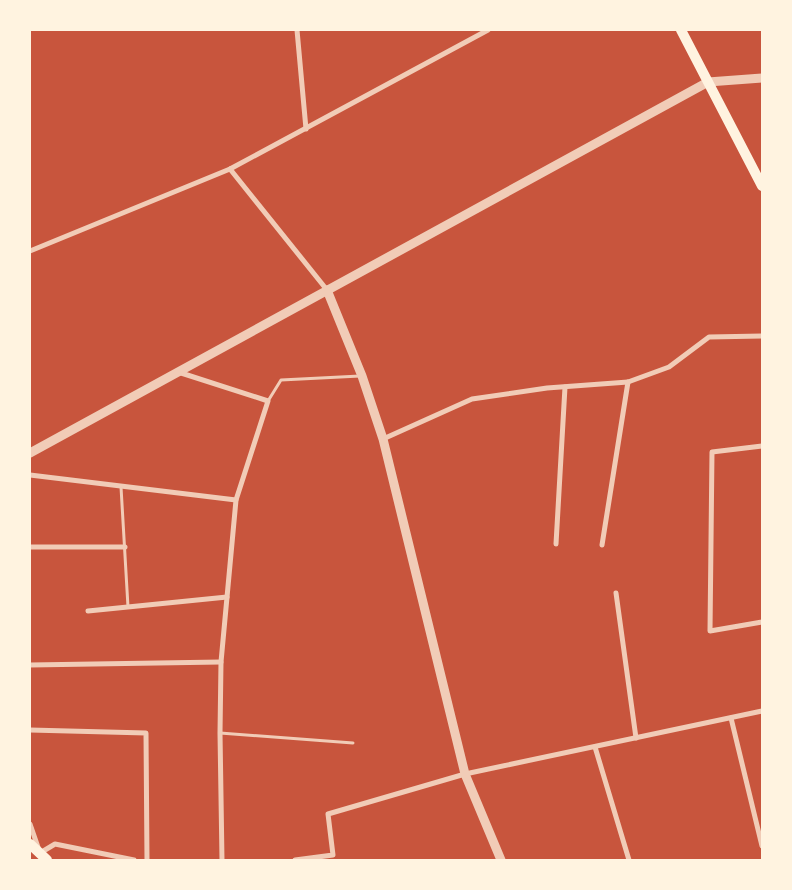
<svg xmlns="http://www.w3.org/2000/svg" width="792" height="890" viewBox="0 0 792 890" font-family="'PT Sans Narrow',sans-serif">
<rect width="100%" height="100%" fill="#c8553d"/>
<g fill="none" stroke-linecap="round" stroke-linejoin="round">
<g stroke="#f1ccb7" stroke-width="3">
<polyline points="268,401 281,380 360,376"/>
<polyline points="121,487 128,607"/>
<polyline points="220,733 353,743"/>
</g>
<g stroke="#f1ccb7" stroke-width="5">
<polyline points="297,30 306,129"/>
<polyline points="230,169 327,290"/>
<polyline points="30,251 230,169 488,30"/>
<polyline points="178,372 268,401 236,500 221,662 220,733 222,860"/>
<polyline points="383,439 472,399 547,388 628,382 669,367 709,337 762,336"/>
<polyline points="762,446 712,452 710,631 762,622"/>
<polyline points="30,475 236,500"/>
<polyline points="556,544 565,387"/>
<polyline points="602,545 628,382"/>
<polyline points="30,547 125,547"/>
<polyline points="616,593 636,738"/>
<polyline points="88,611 227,597"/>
<polyline points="30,665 221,662"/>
<polyline points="731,718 762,846"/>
<polyline points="30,730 146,733 147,860"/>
<polyline points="595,747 629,860"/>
<polyline points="30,824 40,853 55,844 134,860"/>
<polyline points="295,860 333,855 328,814 465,774 762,711"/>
</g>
<g stroke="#f1ccb7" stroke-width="9">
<polyline points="327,290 362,376 383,439 465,774 501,860"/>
<polyline points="30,453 708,82 762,78"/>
</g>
<g stroke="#fff3e0" stroke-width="10">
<polyline points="681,30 762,186"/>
<polyline points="30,844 47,860"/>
</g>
</g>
<rect width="792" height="890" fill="none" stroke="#fff3e0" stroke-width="62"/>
</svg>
